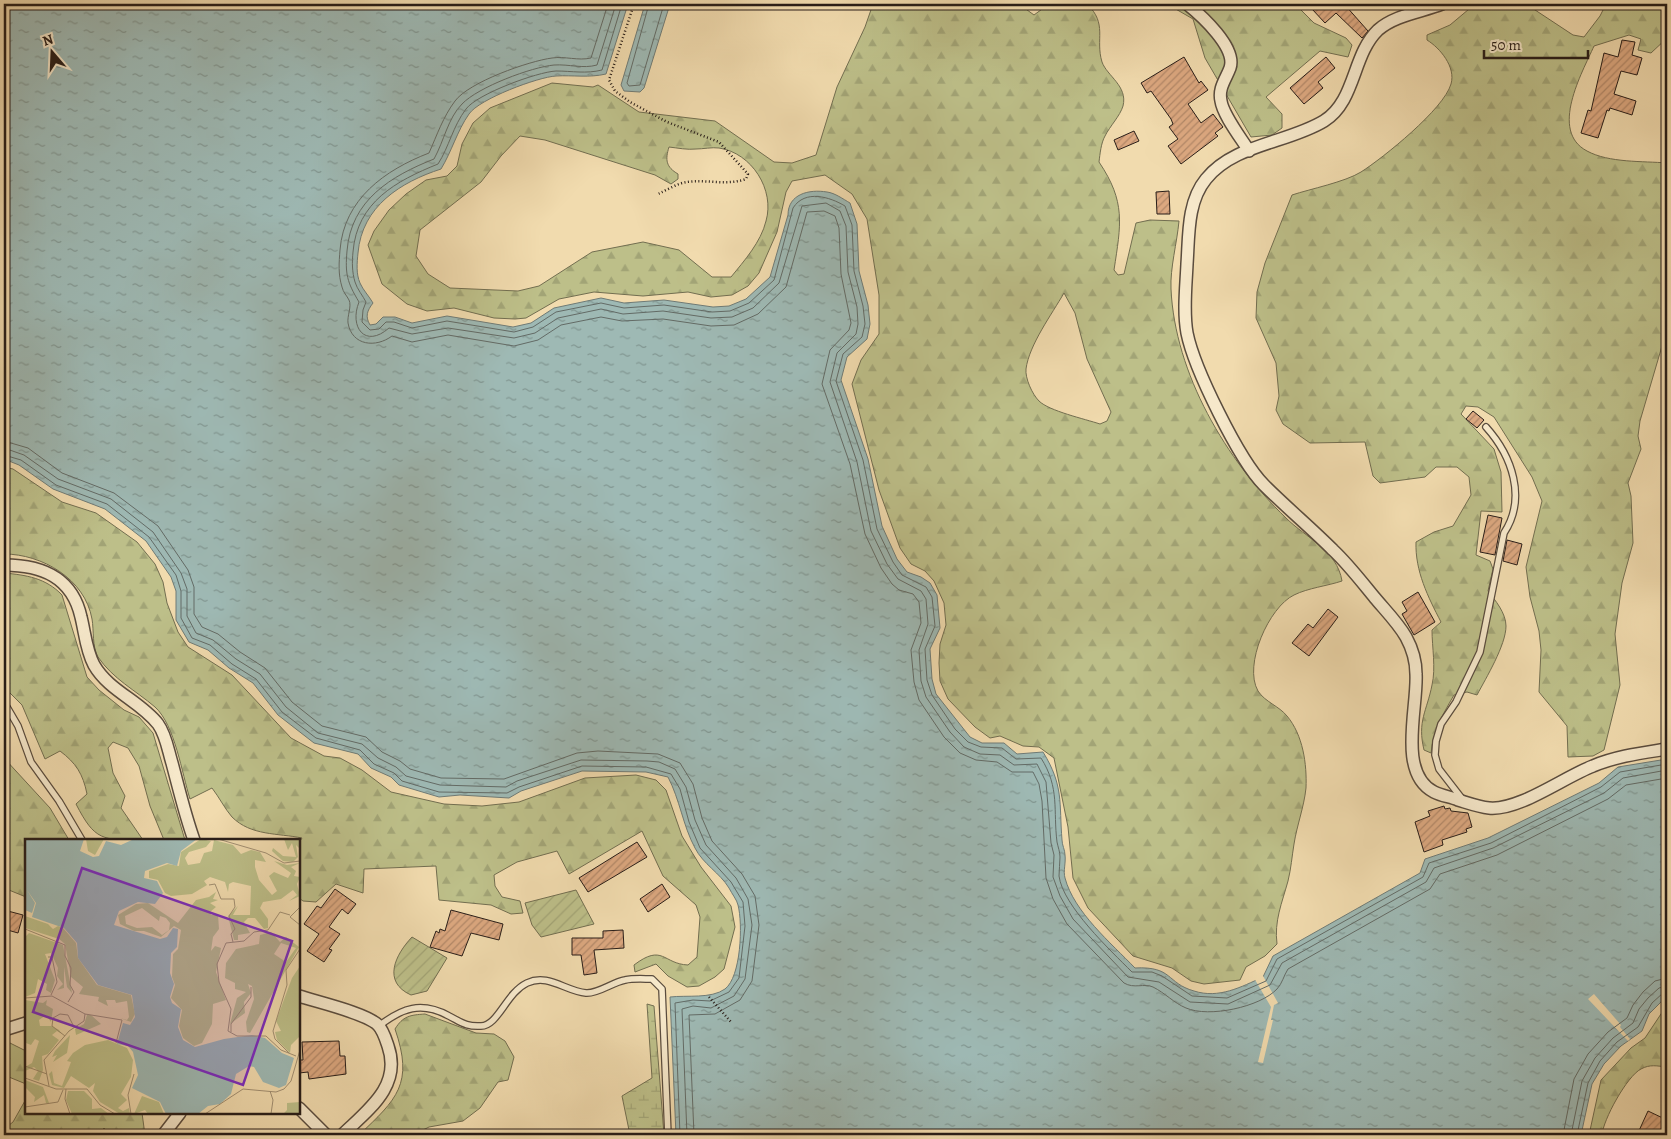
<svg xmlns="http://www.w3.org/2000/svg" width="1671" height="1139" viewBox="0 0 1671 1139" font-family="Alegreya,serif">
<defs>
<pattern id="forest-firs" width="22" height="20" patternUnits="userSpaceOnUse" patternTransform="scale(1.25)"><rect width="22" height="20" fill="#bdbf89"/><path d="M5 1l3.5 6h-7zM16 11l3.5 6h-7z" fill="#a2a476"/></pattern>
<pattern id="wetland-marsh" width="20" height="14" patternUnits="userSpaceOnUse" patternTransform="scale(1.25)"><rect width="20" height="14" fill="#bdbf89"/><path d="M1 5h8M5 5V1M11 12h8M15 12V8" fill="none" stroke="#a2a476"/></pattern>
<pattern id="garden-furrows" width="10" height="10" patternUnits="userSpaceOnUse" patternTransform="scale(1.25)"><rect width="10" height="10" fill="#bdbf89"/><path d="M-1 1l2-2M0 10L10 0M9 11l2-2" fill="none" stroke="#a2a476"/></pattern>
<pattern id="water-ripples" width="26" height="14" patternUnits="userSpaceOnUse" patternTransform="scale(1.25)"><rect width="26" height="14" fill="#9eb9b4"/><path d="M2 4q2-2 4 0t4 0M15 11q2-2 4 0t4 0" fill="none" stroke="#819691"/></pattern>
<pattern id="building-hatch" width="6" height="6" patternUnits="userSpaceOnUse" patternTransform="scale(1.25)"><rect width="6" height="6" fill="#dca880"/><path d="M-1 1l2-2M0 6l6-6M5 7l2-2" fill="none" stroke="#b28868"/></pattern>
</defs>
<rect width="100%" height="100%" fill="#f1dbae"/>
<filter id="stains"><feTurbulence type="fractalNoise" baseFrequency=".004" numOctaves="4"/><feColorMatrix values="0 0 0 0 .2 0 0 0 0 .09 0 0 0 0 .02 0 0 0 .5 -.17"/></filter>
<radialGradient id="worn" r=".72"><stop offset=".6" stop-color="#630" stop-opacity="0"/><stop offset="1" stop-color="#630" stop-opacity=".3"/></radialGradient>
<g fill="url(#forest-firs)" stroke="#726e50" fill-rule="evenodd">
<path d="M873 4H1019L1034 15 1049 4H1087C1108 24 1095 39 1102 62 1107 76 1128 86 1123 106 1120 116 1110 126 1105 136 1101 143 1100 154 1099 162 1126 202 1121 224 1114 270L1118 275 1124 274 1136 223 1150 220 1179 221C1177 243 1170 268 1171 289 1175 374 1226 460 1286 518 1306 538 1337 550 1342 581 1327 586 1308 588 1294 595 1269 607 1243 665 1258 691 1265 702 1279 706 1287 716 1303 735 1307 764 1306 788 1304 807 1297 825 1294 844 1292 856 1291 869 1288 881 1282 903 1274 921 1277 944L1265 956 1246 967 1240 980 1204 984 1191 981 1172 968 1133 956 1088 908 1073 878 1068 827 1054 758 1039 747 1023 746 1000 736 990 738 975 727 948 699 940 681 939 663 940 644 946 625 944 603 934 581 925 571 911 564 900 548 879 490 852 384 861 360 879 334V295L867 219 852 194 825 175 792 181 786 192 777 232 759 273 748 286 732 295 711 297 688 292 643 296 594 292 559 299 526 318 515 319 494 318 454 308 427 311 407 304 382 284 368 245 374 231 389 210 406 194 426 180 447 176 457 166 462 144 473 123 490 108 552 83 593 87 598 85 639 112 715 121 774 162 792 163 816 155 837 87 865 27ZM520 136 545 140 655 175 671 184 678 179V174C666 167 665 160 669 147 678 148 687 150 696 149 703 149 712 147 719 148 752 153 775 190 766 221 761 242 744 261 731 277H712L679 250 643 242 592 252 539 286 518 291 450 288 428 274 416 256 420 230 481 182 501 156ZM1064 293 1075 313 1087 359 1111 412 1107 421 1100 424C1085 419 1049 411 1039 401 1032 394 1025 378 1026 369 1029 345 1052 314 1064 293Z"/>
<polygon points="1167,4 1295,4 1314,23 1346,38 1352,45 1348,57 1320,51 1266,97 1282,114 1282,128 1272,135 1251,137 1205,58 1193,19"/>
<path d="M1475 4H1526L1573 35 1584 37 1600 16 1606 4 1667 5V38L1651 53 1638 50 1641 39 1629 35 1594 46C1582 73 1549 131 1587 151 1609 163 1643 161 1667 163V329L1640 421 1638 436 1641 449 1628 483 1631 496 1633 543 1622 583 1615 634 1620 685 1604 750 1593 756 1568 757 1567 726 1539 692 1541 650 1539 631 1530 597 1526 567 1542 501 1532 477 1494 417 1478 407 1466 406 1461 414 1494 449 1501 472 1502 512 1481 511 1476 555 1490 561 1493 569 1488 591C1495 600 1506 613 1506 626 1506 645 1486 678 1477 695L1467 692 1454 695C1443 714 1433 731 1431 753L1424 750C1417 721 1427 711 1432 685 1436 668 1432 647 1432 630L1441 622C1428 597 1415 571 1416 542L1434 532 1453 526 1471 495 1469 477 1457 467H1436L1425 477 1380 483 1373 476 1365 442 1310 443 1283 424 1276 410 1279 396 1276 363 1256 318 1257 292 1265 263 1292 195C1310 189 1345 182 1361 172 1383 158 1444 109 1451 84 1456 67 1440 48 1427 40V35L1450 25Z"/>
<path d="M4 467 13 469 62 502 96 513 137 542 155 564 163 582 167 603 178 632 188 647 232 675 291 738 324 756 340 758 362 770 391 792 444 804 482 806 519 802 585 778 636 775 656 780 666 790 682 836 701 867 731 906 735 927 724 969 715 977 699 986 687 987 668 976 656 964 635 972 634 965C663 943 663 964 688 965L697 957 700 917 696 905 663 876 642 831 569 874 557 851 517 862 494 875 495 886 502 897 520 901 523 913 511 914 491 905 439 900 436 866 364 869 363 893 336 884 316 902 303 901 299 898V843L302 838C278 833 251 836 232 817 225 809 219 797 212 788L190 799C182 774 175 725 155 707 135 690 113 679 98 657 92 647 94 630 92 619 85 579 42 554 4 554Z"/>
<path d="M4 573C26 575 46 578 62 595L87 677 99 690 124 710 139 717 153 733 185 840H164L150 806 139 766 128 748 113 742 108 748 113 773 125 796 121 808 143 840C102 840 95 841 76 804L87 794C83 774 76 763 60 751L45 759 22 705 4 687Z"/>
<polygon points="4,758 50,808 69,840 26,840 26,897 4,888"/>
<path d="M1667 1005V1067C1657 1066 1650 1064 1641 1069 1627 1076 1603 1120 1602 1135H1589L1601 1080 1631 1048 1645 1038Z"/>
<path d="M425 1014 476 1033 494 1034 505 1041 514 1057 508 1080 498 1082 480 1108 463 1121 429 1127 413 1135H359C397 1099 414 1084 395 1029 403 1016 410 1015 425 1014Z"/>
<polygon points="10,1043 26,1051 26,1084 4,1075 4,1044"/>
<polygon points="26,1099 26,1113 142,1113 145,1135 111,1135 104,1128 97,1135 4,1135 4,1129 13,1122"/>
</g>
<polygon fill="url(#wetland-marsh)" stroke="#726e50" points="647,1004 654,1006 664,1135 630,1135 622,1096 652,1078"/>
<g fill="url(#garden-furrows)" stroke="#726e50">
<polygon points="576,890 594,924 541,937 532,925 525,903"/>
<path d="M412 937 447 958 427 991 411 995C382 982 395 955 412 937Z"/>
</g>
<g fill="url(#water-ripples)" stroke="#6f7b76">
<path d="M4 4H628L606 74C589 78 573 75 556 76 538 77 479 99 469 114 457 131 452 151 441 169 401 182 362 206 358 253 357 263 356 274 360 283 363 290 369 296 373 303 367 311 365 316 370 325L376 324 383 317H395L412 323 447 316 513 327 531 323 554 308 601 298 624 303 664 300 713 307 729 306 746 299 770 277 788 215C788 194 809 189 827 192 835 193 843 199 850 203L857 224 859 271 868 305 870 324 867 339 847 357 841 380 868 459 882 526 897 559 907 572 921 577 930 583 937 595 940 628 930 649 932 679 936 694 970 737 982 743H1004L1017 754 1043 752C1064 786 1059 803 1062 840 1062 845 1065 850 1065 855 1066 863 1063 871 1065 878 1074 912 1111 943 1135 968 1173 966 1166 983 1194 991 1219 999 1241 987 1263 977L1273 956 1420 873 1425 859 1488 838 1599 783 1618 767 1667 759V996L1649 1014 1642 1031 1621 1046 1604 1064 1592 1084 1581 1135H676L670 997C687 995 711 999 725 989 741 977 743 924 738 905 737 900 732 894 729 888 720 873 703 864 695 848 683 826 680 800 668 777L646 772 582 771 521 791 509 798 460 795 439 797 399 785 391 777 371 768 358 754 314 743 278 715 253 683 229 668 208 650 189 642 176 620V591L171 577 146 541 105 509 53 489 19 465 4 459Z"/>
<polygon points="645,4 670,4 644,88 640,92 624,91 621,85"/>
</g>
<g fill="#f1dbae">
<polygon points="1262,974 1278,1003 1274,1005 1271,1020 1273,1020 1263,1063 1258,1062 1271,1007 1254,978"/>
<polygon points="1594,994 1621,1025 1620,1027 1630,1039 1628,1041 1588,999"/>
</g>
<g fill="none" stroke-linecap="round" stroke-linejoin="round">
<g stroke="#636b66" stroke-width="1">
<path d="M608 4 591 58C578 61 565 56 552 58 529 61 469 82 455 101 443 117 437 135 429 153 385 170 344 199 340 250 339 263 338 274 342 287 343 292 347 296 349 300 352 306 347 316 348 323 352 346 376 348 392 336L412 342 448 335 514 346 538 340 561 325 601 317 622 321 663 319 711 326 734 325 758 314 786 287 807 212 824 211 835 216 839 228 841 274 851 323 849 330 830 350 822 384 850 464 865 534 881 568 892 584 899 590 913 594 919 602 921 623 911 650 914 682 919 700 944 737 960 753 976 760 997 762 1012 772H1033L1039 784 1042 801 1046 878 1053 899 1067 924 1124 983C1134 989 1144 983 1153 987 1165 993 1174 1003 1186 1008 1209 1018 1260 1007 1277 989 1282 984 1284 975 1288 969L1430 889 1440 874 1497 855 1608 799 1626 785 1667 778"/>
<path d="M616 4 597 65C583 69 569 64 554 65 532 67 478 87 462 104 448 118 444 141 434 159 391 176 351 200 347 251 345 274 347 282 359 302 349 327 365 349 389 328L412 334 448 328 514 338 535 333 558 318 601 309 623 314 663 311 711 318 732 317 753 308 779 283 802 206 826 203 840 211 846 226 848 272 857 307 858 324 856 334 837 353 830 382 857 462 871 531 887 564 898 579 921 591 926 599 928 624 919 650 921 681 926 697 950 732 964 747 980 754 1000 755 1014 765 1037 764 1046 782 1051 843 1054 855 1053 877 1060 896 1073 919 1128 977 1159 982 1190 1002 1228 1004 1270 985 1282 963 1426 882 1434 868 1493 848 1604 793 1623 778 1667 770"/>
<path d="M622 4 602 70C586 74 572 71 556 71 537 72 477 94 466 109 453 126 449 147 438 164 396 181 357 202 353 252 352 262 352 272 355 282 357 289 363 296 366 302L363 310 362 322 370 330 379 329 386 322H394L412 328 447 321 514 332 533 327 556 312 601 303 624 308 664 305 712 312 730 311 749 303 774 280 793 208C805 189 830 197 845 206L852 225 854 271 863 306 865 324 862 337 843 354 836 381 863 460 877 529 893 562 902 575 926 587 932 597 935 626 925 649 927 680 932 695 955 729 968 742 981 747 1002 748 1016 759 1041 758C1060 788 1053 810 1057 842 1058 847 1060 852 1060 857 1060 863 1059 870 1059 876 1063 906 1110 950 1132 972H1152L1162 976 1192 996 1227 998 1266 981 1277 959 1423 877 1429 863 1491 843 1601 787 1620 772 1667 764"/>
<polyline points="649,4 627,83 629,86 640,85 664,4"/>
<polyline points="4,441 28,448 62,473 114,493 158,526 188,570 194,587 194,614 202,627 218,634 240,652 265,668 292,702 322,726 366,737 382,752 400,761 410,769 441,778 504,779 577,753 598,751 658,754 680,763 693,784 702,818 712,841 742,874 755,896 759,925 752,981 740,1000 715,1014 689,1015 694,1135"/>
<polyline points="4,448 24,455 58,479 111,499 153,532 181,573 187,589 187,616 196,633 213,640 236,659 260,674 286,707 318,733 362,744 378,758 396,767 406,776 440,785 506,787 517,781 581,760 647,761 659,762 675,769 686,787 695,820 706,845 736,878 748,899 752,925 745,979 734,996 711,1008 693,1006 682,1009 687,1135"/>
<polyline points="4,455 21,460 56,485 107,504 149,537 176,575 181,591 181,618 192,638 210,645 232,664 256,679 282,712 316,738 360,750 374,764 394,773 402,781 439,792 507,793 519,787 582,766 646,767 671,774 680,789 689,822 700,848 731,882 743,902 745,926 739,978 729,992 710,1001 693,1000 675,1003 680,1135"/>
<polyline points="1563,1135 1574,1079 1588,1054 1608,1032 1627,1018 1633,1005 1643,992 1655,981 1667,978"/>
<polyline points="1571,1135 1582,1081 1595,1058 1613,1038 1633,1023 1639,1009 1648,998 1659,988 1667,986"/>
<polyline points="1577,1135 1588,1083 1600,1061 1617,1042 1638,1027 1652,1003 1663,993 1667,992"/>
</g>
</g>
<g fill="url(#building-hatch)" stroke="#281d18">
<polygon points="1318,4 1347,4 1345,5 1368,31 1362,38 1336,13 1325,23 1312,9"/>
<polygon points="1622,40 1635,42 1632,55 1642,58 1637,75 1621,71 1614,94 1636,101 1632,115 1610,108 1609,111 1607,110 1598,138 1581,133 1588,110 1591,111 1604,53 1618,57"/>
<polygon points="1184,57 1199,83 1201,81 1208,90 1188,104 1201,123 1213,114 1223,127 1215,133 1218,136 1181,164 1168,146 1178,139 1169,127 1173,124 1171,119 1151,91 1147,93 1141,83"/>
<polygon points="1326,57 1335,68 1318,82 1323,88 1304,104 1290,88"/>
<polygon points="1134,131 1139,141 1118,150 1114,140"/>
<polygon points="1169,191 1170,214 1157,214 1156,192"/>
<polygon points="1473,411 1484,420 1477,428 1466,419"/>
<polygon points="1488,515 1502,518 1495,555 1480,552"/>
<polygon points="1507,540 1522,544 1517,565 1503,561"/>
<polygon points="1418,592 1435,622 1414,635 1402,614 1407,611 1402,602"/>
<polygon points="1328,609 1338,617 1309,656 1292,643 1308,624 1313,628"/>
<polygon points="1444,806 1445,809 1450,808 1451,811 1468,813 1472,827 1466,829 1467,832 1442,840 1443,845 1424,852 1415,822 1430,816 1428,811"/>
<polygon points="637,842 647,857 588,892 579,878"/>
<polygon points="662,884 670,897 648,912 640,899"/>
<polygon points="335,889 356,904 348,914 342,909 329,927 340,934 329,949 332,950 324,962 307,951 319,934 304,924 317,906 321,908"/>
<polygon points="4,910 23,915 18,933 4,929"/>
<polygon points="451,910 503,924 499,940 471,933 462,956 430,947 436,931 439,933 440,929 445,931"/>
<polygon points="623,930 624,948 594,950 597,973 584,975 581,955 572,955 572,938 603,938 603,931"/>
<polygon points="339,1041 340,1056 345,1056 346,1074 309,1079 308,1072 299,1073 299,1060 303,1060 302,1042"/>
<polygon points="1648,1111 1667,1120 1667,1135 1637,1135"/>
</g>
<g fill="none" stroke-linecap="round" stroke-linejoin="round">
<g stroke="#5a4c3e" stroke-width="8">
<g id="lane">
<polyline points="4,702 18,726 31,762 59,801 82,840"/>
<path d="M1463 800 1439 769 1435 755 1436 741 1441 724 1456 702 1480 652 1504 533C1527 498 1512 456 1486 427"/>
<path d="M379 1026C402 1008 421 1001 449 1016 461 1022 466 1027 481 1026 498 1026 506 993 527 983 548 973 565 991 586 993 598 994 613 982 625 980 634 978 644 979 652 979L662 989 668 1135"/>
</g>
</g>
<g stroke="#5a4c3e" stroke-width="14">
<g id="street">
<path d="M1187 4C1202 16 1237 48 1230 68 1226 79 1218 88 1221 101 1223 115 1241 138 1249 151"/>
<path d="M1442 4C1422 12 1395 15 1378 30 1352 55 1356 101 1324 121 1288 143 1234 144 1206 179 1187 202 1189 236 1187 264 1186 287 1183 311 1187 333 1194 368 1239 460 1264 485 1286 507 1311 528 1333 550 1348 564 1361 581 1375 598 1385 610 1398 623 1406 637 1412 648 1416 661 1416 674 1418 707 1397 773 1434 792 1442 796 1451 797 1458 800 1468 803 1479 807 1489 808 1519 811 1564 777 1593 766 1617 756 1642 753 1667 749"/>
<path d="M4 565C42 565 72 577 81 617 85 633 86 650 94 665 109 691 140 701 158 724 166 735 168 750 172 763 179 789 185 815 194 840"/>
<path d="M299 996C317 1002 366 1013 378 1025 383 1030 386 1040 388 1046 402 1086 368 1110 342 1135"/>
<polyline points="4,1030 26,1023"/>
<polyline points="299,1108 326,1135"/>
<polyline points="163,1135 180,1113"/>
</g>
</g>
<g stroke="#281d18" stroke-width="2.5" stroke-dasharray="1 2.5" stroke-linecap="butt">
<path d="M634 4 609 80 615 91 630 102 667 122 719 142 748 174 746 179C726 186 707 179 687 182 678 183 667 190 658 194"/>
<polyline points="709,997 731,1022"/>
</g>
<use href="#lane" stroke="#f6e8ca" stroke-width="5.5"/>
<use href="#street" stroke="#f6e8ca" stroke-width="11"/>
</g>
<g transform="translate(25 839)">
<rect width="275" height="275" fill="#f1dbae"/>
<path d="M61 0H79L70 16 63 12ZM176 0 186 2 181 8 164 13 160 19 163 26 175 24 179 14 187 12 189 1 208 6 216 15 226 11 235 13 241 23 230 21V28L234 41 247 56 252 52 244 37 249 33 263 39 266 34 249 22 262 26 275 24 266 28 271 32 269 37 275 38 272 45 275 57 264 62 272 56 268 51 256 60 238 63 235 69 243 80V89L239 90 230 79H223L219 83 225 94 213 96V101H209L203 77 213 67 208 76H225L226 47 208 43 204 45 203 53 200 43 185 38 179 42 182 46 167 55 146 57 140 54 133 41 124 39V32L143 25 154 27 156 13ZM259 0H275V10L271 6 273 18 268 23 258 22 247 12 248 9 258 17 271 18 267 4 263 11ZM191 53 188 60 193 61 185 64 191 68 185 73 186 76H193L194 90 188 98 186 112 190 107 196 109 191 133 201 161 188 165 187 185 177 204 169 207 158 199 154 187 157 171 146 159 150 146 147 138 148 115 153 110 156 91 149 87 136 98 119 92H109L95 85 93 76 111 65 123 64 153 84 171 61 184 58ZM117 69 134 82 135 77 141 79 145 84 144 91 137 96 127 88 112 89 101 85 100 77ZM0 77 23 85 28 90 33 87 38 89 51 104 53 119 72 146 106 156 110 175 106 183 95 179 102 181 104 178 102 162 91 164 90 161H81L83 167 73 162 74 158 54 155 58 148 46 138 40 105 34 100 0 89ZM246 93 255 103 261 98 274 108 225 194 222 193 221 183 229 160 227 147 223 145 226 154 219 163 220 174 205 185 212 159 221 153 210 150V144L200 139 201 124 211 110 234 105 235 96ZM256 104 271 109 261 123 249 115ZM4 94 38 106 47 154 42 148 39 128V149L32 151 38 145 32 137 33 129 26 114 20 115 30 141 26 154 21 151 22 145 13 140 10 154 0 158V98ZM275 127V197L266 206 265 214 252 201 250 193 256 192 251 182 267 139ZM0 161 18 164 22 161 21 166 28 170 26 183 21 176 14 181 15 187H27L34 191 37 195 32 192 27 196 34 201 23 215 17 217 18 231 14 242 8 240 13 232 9 228 0 232V228L7 224 14 202 10 200 6 206 1 204 0 209ZM62 176H66L76 185 51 196 50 190 59 185ZM45 196 42 214 28 223 32 216 27 218 30 212ZM83 201 102 209 108 221 106 238 96 255 102 261 93 269 98 272 104 269 105 275H95L75 263 68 252 70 244 64 249 46 237 39 249 27 246 24 235 27 232 29 244 37 247 46 223 42 222 48 214 60 206ZM0 241 18 248 24 264H21L19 256 9 263 10 258 0 248ZM43 252H59L67 260V270L76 269 84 275H47L41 261ZM117 257 134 263 139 275H123L120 271 109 275ZM275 263V275L259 274 262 271V264Z" fill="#bdbf89" fill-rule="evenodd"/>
<path d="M0 0H59L55 12 68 18 74 17 81 2 96 6 109 0H172L156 12 152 27 142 24 120 32 119 39 132 42 138 54 130 65 113 63 94 72 89 86 135 100 142 98 148 89 153 90 152 108 146 114 145 134 149 145 145 158 147 164 156 170 153 188 158 201 170 208 199 200 227 196 240 199 257 214 269 219 261 246 254 249 238 243 229 228 224 227 211 235 206 255 195 265 183 267 173 275H141L135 263 107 249 113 236 108 213 103 207 92 205 98 184 105 186 110 178 107 156 73 146 53 119 52 104 39 89 7 78 11 64 2 51 10 64 7 74 0 71Z" fill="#9eb9b4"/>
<path fill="none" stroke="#a18f72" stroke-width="1" d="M193 0 241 14 259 24 275 22M184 46 190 45 196 60H209L210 68 204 77 210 90 206 95 208 103M275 68 265 78 275 86M265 76 255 73 243 91 229 93 219 102 201 104 192 125 194 143 206 170 203 192 212 197H241L256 211 271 217M0 90 40 106V117L46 129 45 146 49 153 43 163M23 118H27L32 143 26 156M0 159 27 157 60 175 59 182 44 192 19 221 24 247M60 175 97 181 91 204M206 193V185L226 158V148M40 197 27 187 28 179 35 175 43 176 49 188M264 214 250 200 248 192 262 146 261 131 275 110M0 227 22 235M0 239 31 250H62L75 266 90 275M41 250 40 260 45 275M245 252 248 261 246 275M0 268 33 263 38 251M106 275 103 256 109 235M180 275 218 250 251 253 259 250 266 242 275 211"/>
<path fill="#7b2cbf" fill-opacity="0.15" stroke="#7b2cbf" stroke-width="2.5" d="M57 29 267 102 218 246 8 173Z"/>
<rect width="275" height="275" fill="none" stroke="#281d18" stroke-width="2.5"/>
</g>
<rect width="1671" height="1139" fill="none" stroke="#f1dbae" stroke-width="20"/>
<rect x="5" y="5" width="1661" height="1129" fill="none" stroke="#281d18" stroke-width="2.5"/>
<rect x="10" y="10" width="1651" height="1119" fill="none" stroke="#281d18"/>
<g transform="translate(52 52) rotate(341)" stroke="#f6e8ca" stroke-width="4" paint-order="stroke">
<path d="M0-4L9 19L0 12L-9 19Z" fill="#281d18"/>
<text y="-8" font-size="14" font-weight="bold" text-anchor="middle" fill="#281d18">N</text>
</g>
<path d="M1484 50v8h104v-8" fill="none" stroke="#281d18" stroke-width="2.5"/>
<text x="1491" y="50" font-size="15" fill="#281d18" stroke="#f6e8ca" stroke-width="4" paint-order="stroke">50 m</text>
<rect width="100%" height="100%" filter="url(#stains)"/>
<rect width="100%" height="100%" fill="url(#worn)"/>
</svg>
